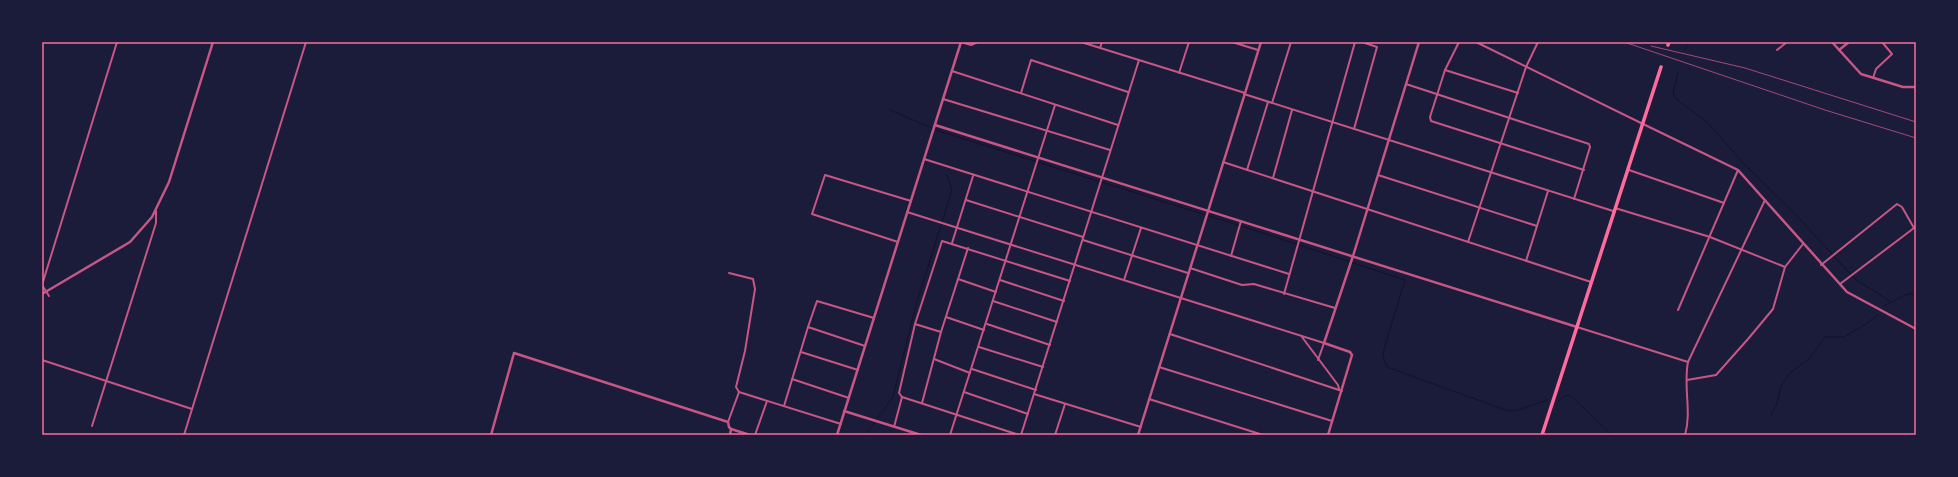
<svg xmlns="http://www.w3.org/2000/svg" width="1958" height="477" viewBox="0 0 1958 477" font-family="'Source Sans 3',sans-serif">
<rect width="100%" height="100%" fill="#1b1b3a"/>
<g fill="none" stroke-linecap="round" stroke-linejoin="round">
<g stroke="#12122b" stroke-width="1">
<polyline points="1685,50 1688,42"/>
<polyline points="1678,73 1673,92 1675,98 1707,122 1745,165 1796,215 1856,280 1884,297 1890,302"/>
<polyline points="890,110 939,131 1260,232 1405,280 1384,349 1383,356 1387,367 1508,411 1518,410 1547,400"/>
<polyline points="1884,306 1907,294 1916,294"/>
<polyline points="1559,401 1564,396 1570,395 1612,435"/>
<polyline points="1771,415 1776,406 1782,384 1790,373 1809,359 1825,337 1844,337 1858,329 1878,315"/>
<polyline points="724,435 725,433"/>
<polyline points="865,435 893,397 916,305 952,190 947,175"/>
</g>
<g stroke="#c65784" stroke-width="2">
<polyline points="961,42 971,45 978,42"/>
<polyline points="1081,42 1245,93"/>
<polyline points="1232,42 1258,50"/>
<polyline points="1459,42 1445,70 1430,117 1431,121 1584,170"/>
<polyline points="1476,42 1641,123"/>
<polyline points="1100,48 1102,42"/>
<polyline points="1777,50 1787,42"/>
<polyline points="1445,70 1518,93"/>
<polyline points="952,71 1118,125"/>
<polyline points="1179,73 1189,42"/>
<polyline points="1873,78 1876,69 1892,54 1882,42"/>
<polyline points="1406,84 1589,144 1590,147 1574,199"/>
<polyline points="1021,93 1031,60 1128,92"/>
<polyline points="1244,94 1613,211"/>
<polyline points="943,99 1110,150"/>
<polyline points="1272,103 1291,42"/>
<polyline points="1354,129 1377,47 1362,42"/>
<polyline points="924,159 1289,274"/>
<polyline points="1223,162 1591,282"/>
<polyline points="1247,170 1268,102"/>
<polyline points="1629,170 1724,203"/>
<polyline points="1378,175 1537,226"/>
<polyline points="1273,178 1292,110"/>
<polyline points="966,200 1083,237"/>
<polyline points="1615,208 1710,237 1785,267"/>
<polyline points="907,212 1324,343 1318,360"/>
<polyline points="1083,240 1188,273"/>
<polyline points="898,242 812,214 825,175 911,201"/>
<polyline points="1468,242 1526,67 1538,42"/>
<polyline points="952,243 973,176"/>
<polyline points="1231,256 1241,221"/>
<polyline points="1526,261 1548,191"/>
<polyline points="1821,265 1897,204 1902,207 1914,228 1840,284"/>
<polyline points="1190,268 1242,285 1254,284 1335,308"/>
<polyline points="958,279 996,292"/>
<polyline points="1000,280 1064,301"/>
<polyline points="1124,280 1141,228"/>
<polyline points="1284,294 1355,42"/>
<polyline points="49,296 42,285 117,42"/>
<polyline points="993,301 1057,322"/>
<polyline points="1678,310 1738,170"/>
<polyline points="946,317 984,330"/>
<polyline points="915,324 941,332"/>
<polyline points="987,324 1050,345"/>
<polyline points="808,327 817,301 874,318"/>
<polyline points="1577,327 1688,362"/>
<polyline points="1170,334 1342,391"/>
<polyline points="1302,337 1338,385 1339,389"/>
<polyline points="979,347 1043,367"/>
<polyline points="801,352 858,370"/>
<polyline points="934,359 970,373"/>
<polyline points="42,360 192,409"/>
<polyline points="1159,367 1332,421"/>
<polyline points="972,369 1036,390"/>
<polyline points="792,379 849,398"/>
<polyline points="1687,380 1716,375 1748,339 1773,309 1785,267 1803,244"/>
<polyline points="739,392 841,424"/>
<polyline points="964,392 1028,414"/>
<polyline points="1034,394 1141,427"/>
<polyline points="1149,399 1263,435"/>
<polyline points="922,403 941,332 968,248"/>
<polyline points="784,406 808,327 865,346"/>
<polyline points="728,422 739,392 736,387 745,351 755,289 753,279 729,273"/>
<polyline points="92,426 156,223 156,211"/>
<polyline points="894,427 902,397"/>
<polyline points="184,435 306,42"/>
<polyline points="755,435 767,401"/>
<polyline points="950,435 1055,105"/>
<polyline points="1019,435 902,397 899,393 915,324 942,241 1070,281"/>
<polyline points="1021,435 1139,60"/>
<polyline points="1055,435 1065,404"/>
<path d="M1685 435C1692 411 1683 387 1688 362L1765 200"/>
</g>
<g stroke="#c65784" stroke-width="2.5">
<polyline points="1832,42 1861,74 1903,87 1916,87"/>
<polyline points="1839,50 1849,42"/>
<polyline points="1641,123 1738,170 1847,292 1916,329"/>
<polyline points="935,125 1577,327"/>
<polyline points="42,294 130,242 152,217 169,182 213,42"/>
<polyline points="844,411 921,435"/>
<polyline points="491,435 514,353 728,422 729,427 731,429 750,435"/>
<polyline points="730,435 731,429"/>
<polyline points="837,435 961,42"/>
<polyline points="1138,435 1261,42"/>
<polyline points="1328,435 1352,355 1350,352 1324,343 1353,256 1419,42"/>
</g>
<g stroke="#ff6b9d" stroke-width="3.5">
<polyline points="1668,45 1669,42"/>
<polyline points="1542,435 1661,67"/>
</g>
<g stroke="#a44b75" stroke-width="1">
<polyline points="1624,42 1825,110 1916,138"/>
<polyline points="1651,46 1745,68 1916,122"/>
</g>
</g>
<rect width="1958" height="477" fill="none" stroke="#1b1b3a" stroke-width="86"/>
<rect x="43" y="43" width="1872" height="391" fill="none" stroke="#ff6b9d" stroke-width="1.5"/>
</svg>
